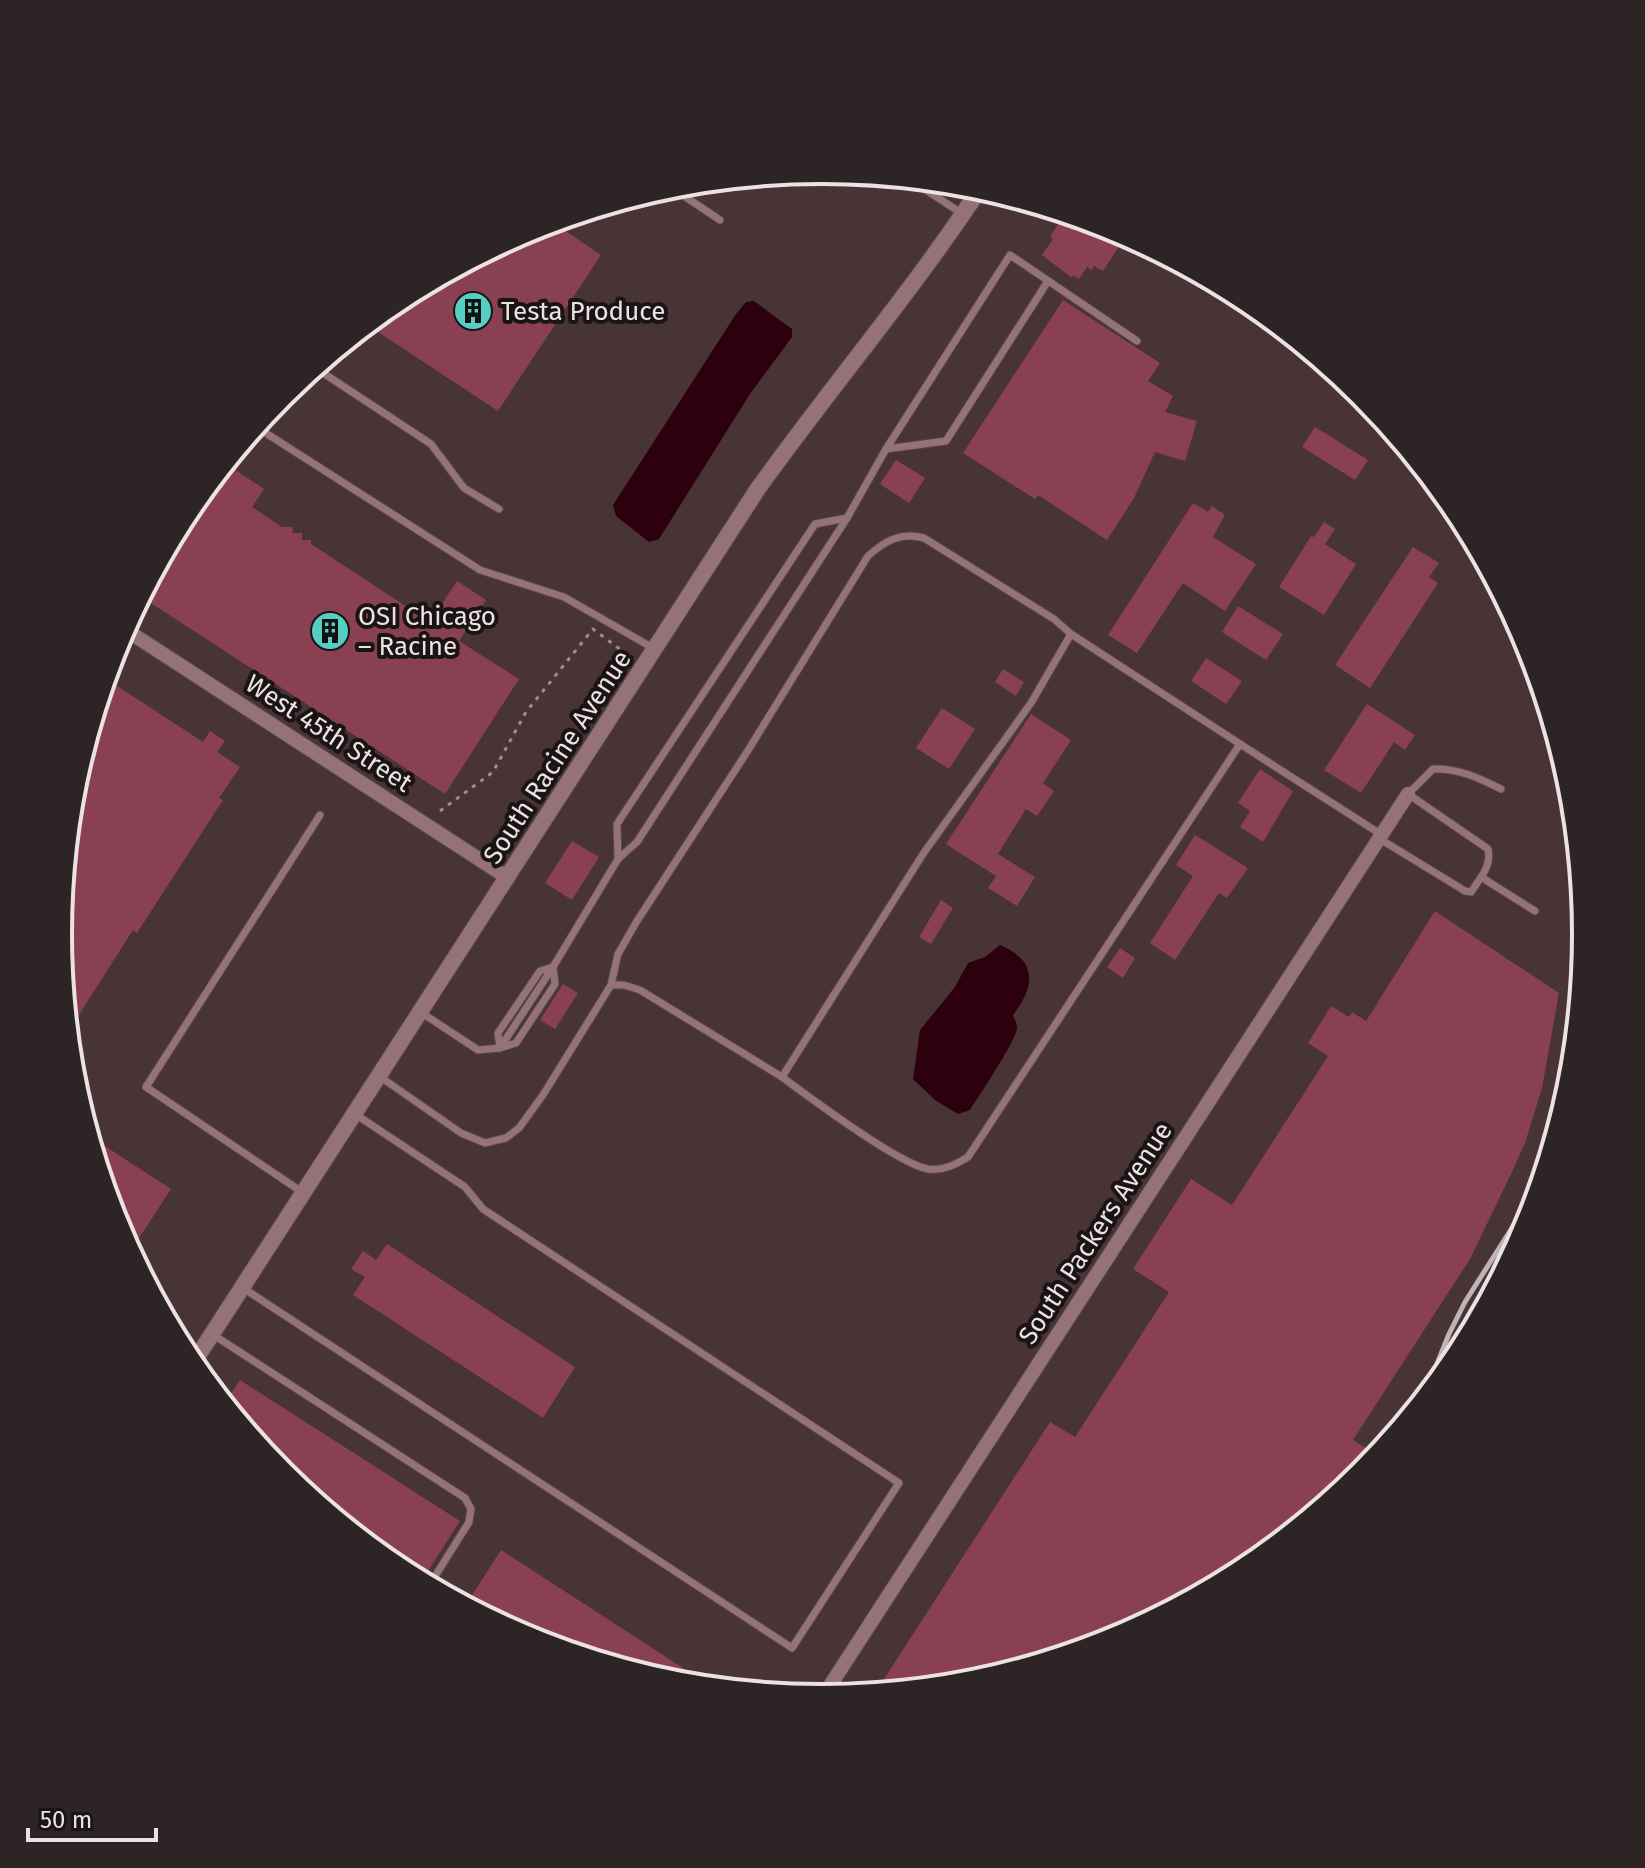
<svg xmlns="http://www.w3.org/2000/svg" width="1645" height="1868" viewBox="0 0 1645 1868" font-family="'Fira Sans',sans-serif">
<rect width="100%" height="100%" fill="#38292c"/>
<circle fill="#483337" cx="822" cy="934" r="762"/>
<g fill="#2d000d">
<polygon points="754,301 792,329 792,337 750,394 659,539 649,542 616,516 613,505 736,314 746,302"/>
<path d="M1000 945C1038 961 1035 986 1013 1015 1014 1019 1017 1023 1017 1027 1018 1038 979 1096 970 1110L958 1114 935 1100 913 1079 920 1030 955 987 968 963 985 957Z"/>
</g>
<g fill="#894052">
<polygon points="1065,213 1115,228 1127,234 1103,271 1094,266 1092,270 1087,267 1079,279 1073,275 1072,278 1042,255 1053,239 1050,237"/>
<polygon points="551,221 601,255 498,411 366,324 398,298 530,228"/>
<polygon points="1063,300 1160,363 1148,381 1173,396 1165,412 1197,421 1185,461 1155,452 1134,498 1107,540 1038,495 1035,499 963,453"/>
<polygon points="1315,427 1368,460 1355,480 1302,447"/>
<polygon points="896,460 925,478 909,503 880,484"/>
<polygon points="225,463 264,489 252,507 282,527 293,527 292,533 302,533 302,540 311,540 311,544 430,622 457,581 486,600 459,641 519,679 445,794 140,596 186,511 190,513"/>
<polygon points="1193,503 1208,512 1212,506 1225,515 1213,537 1256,564 1225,611 1183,583 1137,653 1108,635"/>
<polygon points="1324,522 1335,529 1325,544 1356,564 1324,615 1279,587 1311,536 1314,537"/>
<polygon points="1413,547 1439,563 1429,577 1438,583 1370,688 1335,665"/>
<polygon points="1238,606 1283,634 1266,660 1222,632"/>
<polygon points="1206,658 1242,681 1226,704 1191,681"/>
<polygon points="1003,669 1024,682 1016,696 995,682"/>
<polygon points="105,678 203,742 210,731 225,741 217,752 240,767 219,798 223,800 137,933 133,930 68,1032 58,934 73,784"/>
<polygon points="1367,704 1415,735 1405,750 1394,742 1361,793 1324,770"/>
<polygon points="942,708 975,729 949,769 916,748"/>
<polygon points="1031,714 1071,740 1043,783 1054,791 1037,816 1026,809 998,854 1035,877 1017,906 988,888 996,876 946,844"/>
<polygon points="1260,769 1293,791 1263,842 1240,827 1250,811 1238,803"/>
<polygon points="1195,835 1248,868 1227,898 1219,893 1175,960 1150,943 1193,876 1176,865"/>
<polygon points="572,841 599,857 572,900 545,883"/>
<polygon points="941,900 953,908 931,944 919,937"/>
<polygon points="1435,911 1559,993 1542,1088 1525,1143 1512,1172 1470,1259 1353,1440 1378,1456 1363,1475 1247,1570 1115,1640 971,1684 875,1693 1050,1422 1075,1437 1169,1292 1133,1269 1191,1179 1232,1205 1328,1056 1308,1043 1331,1006 1349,1017 1352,1012 1366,1021"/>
<polygon points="1120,948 1135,958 1123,978 1107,967"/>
<polygon points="563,984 578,993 555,1029 540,1020"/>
<polygon points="88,1135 171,1189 130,1252 116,1226"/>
<polygon points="387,1244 575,1367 543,1418 353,1295 365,1277 351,1269 363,1251 376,1260"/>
<polygon points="240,1380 460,1521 421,1582 397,1569 282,1474 224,1404"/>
<polygon points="501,1550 714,1688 673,1684 530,1640 465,1606"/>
</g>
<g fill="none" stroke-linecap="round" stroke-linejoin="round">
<g stroke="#554749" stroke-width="9">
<g id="service">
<polyline points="887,176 926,190 961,213"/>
<polyline points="669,186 720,220"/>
<polyline points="314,367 431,444 464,488 499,509"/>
<polyline points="253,429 261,430 480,570 564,597 653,648"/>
<polyline points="886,449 946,441 1048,281"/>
<polyline points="1240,744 1382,835"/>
<path d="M1380 839 1465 891 1471 892C1480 878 1492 866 1488 849L1408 794 1433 769C1458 768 1479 778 1501 789"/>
<polyline points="618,859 617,824 815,524 847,518"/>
<polyline points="1481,877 1535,911"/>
<polygon points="553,967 555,984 516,1043 500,1048 498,1033 540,971"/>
<polyline points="422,1013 478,1050 500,1048 553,967 618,859 637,842 847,518 886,449 1010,255 1137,341"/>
<path d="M379 1076 461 1133 485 1143 506 1138 519 1128 543 1095 611 985H624L640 990 782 1077 923 854 1031 703 1071 634 1054 619 924 538C901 532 886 540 868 556L747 752 637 921 618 954 611 985"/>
<path d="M782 1077C809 1097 898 1164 928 1169 943 1171 955 1165 968 1157L1240 744 1071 634"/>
<polyline points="302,1192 146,1087 320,815"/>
<polyline points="243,1288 792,1648 899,1483 483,1209 465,1187 355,1114"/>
<polyline points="212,1334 465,1498 471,1509 469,1522 429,1586"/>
</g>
</g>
<g stroke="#554749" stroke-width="16">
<g id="minor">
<polyline points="123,628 508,878"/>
<polyline points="822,1698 1408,794"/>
</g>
</g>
<g stroke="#554749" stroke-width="18">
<path id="tertiary" d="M192 1365 757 490C830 388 912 292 981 187"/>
</g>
<polyline stroke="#9a8e90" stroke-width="3" stroke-dasharray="4 6" stroke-linecap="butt" points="440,811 493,772 526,712 593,629 625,653 622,667"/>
<use href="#service" stroke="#957178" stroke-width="7"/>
<use href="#minor" stroke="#957178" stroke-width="14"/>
<use href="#tertiary" stroke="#957178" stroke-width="16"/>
<polyline stroke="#beb3b5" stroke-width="5" points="1421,1404 1449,1334 1465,1302 1543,1179"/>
</g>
<defs>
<g id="building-disc" transform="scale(2)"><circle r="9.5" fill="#57cec2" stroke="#1b1415"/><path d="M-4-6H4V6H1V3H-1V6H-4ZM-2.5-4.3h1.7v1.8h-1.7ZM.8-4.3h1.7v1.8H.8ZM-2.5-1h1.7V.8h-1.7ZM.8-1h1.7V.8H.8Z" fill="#111"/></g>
</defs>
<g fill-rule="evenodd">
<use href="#building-disc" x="473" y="311"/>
<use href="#building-disc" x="330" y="631"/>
</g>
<g text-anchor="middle" stroke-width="8" stroke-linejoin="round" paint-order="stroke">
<g font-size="26" fill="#ece2e3" stroke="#1b1415" text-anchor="start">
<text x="501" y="320">Testa Produce</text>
<text x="358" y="625">OSI Chicago<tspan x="358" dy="30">– Racine</tspan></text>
</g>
<g font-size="26" fill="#ece2e3" stroke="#1b1415">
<text transform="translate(329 733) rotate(33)" y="9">West 45th Street</text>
<text transform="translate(557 757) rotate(-57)" y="9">South Racine Avenue</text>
<text transform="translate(1095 1233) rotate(-57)" y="9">South Packers Avenue</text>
</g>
</g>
<path d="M0 0H1645V1868H0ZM72 934a750 750 0 1 1 1500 0a750 750 0 1 1-1500 0Z" fill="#2c2425" fill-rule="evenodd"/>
<path fill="none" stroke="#ece2e3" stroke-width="4" d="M72 934a750 750 0 1 1 1500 0a750 750 0 1 1-1500 0Z"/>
<path d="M28 1828v12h128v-12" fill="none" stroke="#ece2e3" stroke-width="4"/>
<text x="40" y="1828" font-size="24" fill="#ece2e3" stroke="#1b1415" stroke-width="6" paint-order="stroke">50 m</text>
</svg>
